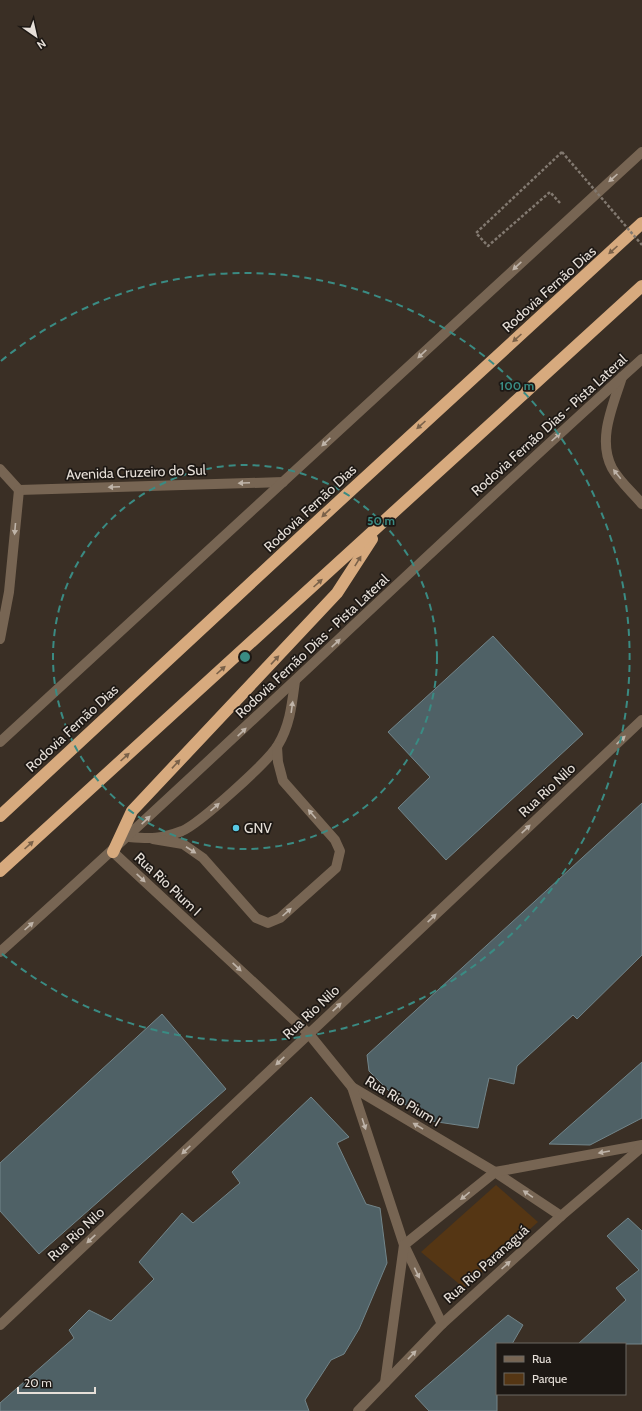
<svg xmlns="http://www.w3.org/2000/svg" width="642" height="1411" viewBox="0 0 642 1411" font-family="Cabin,sans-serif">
<rect width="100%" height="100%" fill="#3a2f25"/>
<polygon fill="#553614" points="496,1185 538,1222 464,1288 421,1252"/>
<g fill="#4f6166" stroke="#72858a">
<polygon points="493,636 583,734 446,860 398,808 430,777 388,732"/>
<polygon points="642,803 642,955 577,1019 573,1015 517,1066 514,1084 489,1078 478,1128 431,1121 398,1100 369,1071 367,1055"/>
<polygon points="162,1014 226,1089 39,1254 0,1211 0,1163"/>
<polygon points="642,1062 642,1118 590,1145 549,1144"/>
<polygon points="311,1097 349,1137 337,1143 366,1204 380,1208 387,1263 359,1329 344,1354 331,1360 305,1400 309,1411 0,1411 0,1403 74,1338 69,1330 89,1310 111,1321 154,1279 139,1262 182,1213 193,1223 240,1183 232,1172"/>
<polygon points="628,1218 642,1231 642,1344 578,1344 626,1300 616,1288 639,1270 607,1236"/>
<polygon points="508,1315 523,1325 512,1344 497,1344 497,1411 429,1411 415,1396"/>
</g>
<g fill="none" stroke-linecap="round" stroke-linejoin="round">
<polyline stroke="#827970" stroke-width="2.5" stroke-dasharray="3 2" stroke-linecap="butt" points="560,203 550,192 488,246 476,233 562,152"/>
<g stroke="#776553" stroke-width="10">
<path d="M622 377C613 406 597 439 612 468 619 481 633 493 642 504"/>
<polyline points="0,469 19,490 283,482"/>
<polyline points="0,639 9,592 19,490"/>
<polyline points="0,742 642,152"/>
<path d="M129 837C151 839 161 839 182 831 199 824 269 761 278 745 290 725 292 704 295 681"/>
<polyline points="153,839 183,844 203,858 256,918 268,923 280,918 336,868 340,851 335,840 283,781 278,762 277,747"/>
<polyline points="113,852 309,1034 352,1087 495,1172 561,1216"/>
<path d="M0 952C217 758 425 554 642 359"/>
<polyline points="352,1087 404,1245 442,1324"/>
<polyline points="0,1325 642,720"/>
<polyline points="385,1383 404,1245 495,1172 642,1145"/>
<polyline points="358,1411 442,1324 561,1216 642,1147"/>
</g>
<g stroke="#d7aa7e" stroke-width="12">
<polyline points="0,816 322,517 642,223"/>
<polyline points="113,852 132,811 337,593 372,539"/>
<polyline points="0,871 642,286"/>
</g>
<polyline stroke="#827970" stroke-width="2.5" stroke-dasharray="3 2" stroke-linecap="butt" points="562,152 642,245"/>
</g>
<defs><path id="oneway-solid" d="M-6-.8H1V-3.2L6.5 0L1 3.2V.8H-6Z"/></defs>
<g fill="#bfb4a9">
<use href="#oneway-solid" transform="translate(613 178) rotate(138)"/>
<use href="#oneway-solid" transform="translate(517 266) rotate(137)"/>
<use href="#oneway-solid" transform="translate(422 354) rotate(137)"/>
<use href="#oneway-solid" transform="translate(556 437) rotate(-42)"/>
<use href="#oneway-solid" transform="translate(326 442) rotate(137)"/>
<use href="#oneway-solid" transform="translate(617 474) rotate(-129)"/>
<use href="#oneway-solid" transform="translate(244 483) rotate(178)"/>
<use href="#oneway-solid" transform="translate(114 487) rotate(178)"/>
<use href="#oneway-solid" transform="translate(15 529) rotate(95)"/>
<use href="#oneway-solid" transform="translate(336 643) rotate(-43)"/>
<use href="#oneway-solid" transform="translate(292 707) rotate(-82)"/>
<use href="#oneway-solid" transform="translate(242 732) rotate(-43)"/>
<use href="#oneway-solid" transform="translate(621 740) rotate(-43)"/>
<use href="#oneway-solid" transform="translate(215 807) rotate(-41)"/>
<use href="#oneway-solid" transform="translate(312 814) rotate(-131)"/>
<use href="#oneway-solid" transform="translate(146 820) rotate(-43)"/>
<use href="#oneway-solid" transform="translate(526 829) rotate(-43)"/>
<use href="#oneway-solid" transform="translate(191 850) rotate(33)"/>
<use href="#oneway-solid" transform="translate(141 878) rotate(43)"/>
<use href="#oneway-solid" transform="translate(287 912) rotate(-42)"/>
<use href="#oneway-solid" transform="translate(432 918) rotate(-43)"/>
<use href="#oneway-solid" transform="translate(29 926) rotate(-42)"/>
<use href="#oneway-solid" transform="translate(237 967) rotate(43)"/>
<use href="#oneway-solid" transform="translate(337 1007) rotate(-43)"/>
<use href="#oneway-solid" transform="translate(280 1061) rotate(137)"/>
<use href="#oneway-solid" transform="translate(364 1124) rotate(72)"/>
<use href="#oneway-solid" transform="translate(418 1126) rotate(-149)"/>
<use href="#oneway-solid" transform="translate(186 1150) rotate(137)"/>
<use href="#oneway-solid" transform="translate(604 1152) rotate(170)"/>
<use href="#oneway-solid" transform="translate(528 1194) rotate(-146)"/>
<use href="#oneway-solid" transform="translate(465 1196) rotate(141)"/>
<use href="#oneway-solid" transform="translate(91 1239) rotate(137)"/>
<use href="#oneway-solid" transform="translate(506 1265) rotate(-42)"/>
<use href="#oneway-solid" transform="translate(417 1273) rotate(64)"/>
<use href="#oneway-solid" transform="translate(412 1355) rotate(-46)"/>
</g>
<g fill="#7a6149">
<use href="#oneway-solid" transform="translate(613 250) rotate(138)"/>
<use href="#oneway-solid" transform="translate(517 338) rotate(138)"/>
<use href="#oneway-solid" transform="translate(421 425) rotate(138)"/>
<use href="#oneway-solid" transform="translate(326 513) rotate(137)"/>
<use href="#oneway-solid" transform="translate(358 561) rotate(-58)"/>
<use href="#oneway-solid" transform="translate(318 583) rotate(-42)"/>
<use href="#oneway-solid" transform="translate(275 660) rotate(-47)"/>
<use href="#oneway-solid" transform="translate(221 670) rotate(-42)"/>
<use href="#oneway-solid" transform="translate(125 757) rotate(-42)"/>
<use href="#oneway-solid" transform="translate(176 764) rotate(-47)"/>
<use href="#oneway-solid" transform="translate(29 845) rotate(-42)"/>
</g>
<g fill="none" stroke="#3a8b83" stroke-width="2" stroke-dasharray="7 5">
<circle cx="245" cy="657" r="192"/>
<path d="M1 361A384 384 0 1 1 1 953"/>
</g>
<circle fill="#58c9e4" stroke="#1d1814" stroke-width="1.5" cx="236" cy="828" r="4"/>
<g text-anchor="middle" stroke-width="3.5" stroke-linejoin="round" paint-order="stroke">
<g font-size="14" fill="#e6dfd8" stroke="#1d1814">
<text transform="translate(549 289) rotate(-42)" y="5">Rodovia Fernão Dias</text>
<text transform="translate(549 425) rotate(-42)" y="5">Rodovia Fernão Dias - Pista Lateral</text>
<text transform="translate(136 472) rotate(-2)" y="5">Avenida Cruzeiro do Sul</text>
<text transform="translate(310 508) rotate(-43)" y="5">Rodovia Fernão Dias</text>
<text transform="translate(312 646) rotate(-43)" y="5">Rodovia Fernão Dias - Pista Lateral</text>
<text transform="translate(72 728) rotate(-43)" y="5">Rodovia Fernão Dias</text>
<text transform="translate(547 790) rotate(-43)" y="5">Rua Rio Nilo</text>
<text transform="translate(168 884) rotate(43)" y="5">Rua Rio Pium I</text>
<text transform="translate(311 1012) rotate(-43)" y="5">Rua Rio Nilo</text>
<text transform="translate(403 1101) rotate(31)" y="5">Rua Rio Pium I</text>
<text transform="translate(76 1234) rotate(-43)" y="5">Rua Rio Nilo</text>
<text transform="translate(486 1264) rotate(-42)" y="5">Rua Rio Paranaguá</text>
</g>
<g font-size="14" fill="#e6dfd8" stroke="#1d1814" text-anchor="start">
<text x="244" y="833">GNV</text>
</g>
</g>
<circle cx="245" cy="657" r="6" fill="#3a8b83" stroke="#1d1814" stroke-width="2"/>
<g font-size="12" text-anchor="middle" font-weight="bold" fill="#3a8b83" stroke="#1d1814" stroke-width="3.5" stroke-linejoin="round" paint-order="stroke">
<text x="517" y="390">100 m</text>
<text x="381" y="525">50 m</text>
</g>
<rect x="496" y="1343" width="130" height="52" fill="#1d1814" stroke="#6d6862"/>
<rect x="504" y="1356" width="20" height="6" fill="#776553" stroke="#6d6862"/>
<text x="532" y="1363" font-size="12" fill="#e6dfd8">Rua</text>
<rect x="504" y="1373" width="20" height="12" fill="#553614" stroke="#6d6862"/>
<text x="532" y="1383" font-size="12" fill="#e6dfd8">Parque</text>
<g transform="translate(36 36) rotate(146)" stroke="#1d1814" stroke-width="3" paint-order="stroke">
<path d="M0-3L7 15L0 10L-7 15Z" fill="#e6dfd8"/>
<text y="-6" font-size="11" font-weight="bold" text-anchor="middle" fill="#e6dfd8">N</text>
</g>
<path d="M18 1387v6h77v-6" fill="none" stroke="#e6dfd8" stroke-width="2"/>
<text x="24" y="1387" font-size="12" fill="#e6dfd8" stroke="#1d1814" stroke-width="3" paint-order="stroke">20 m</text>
</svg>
